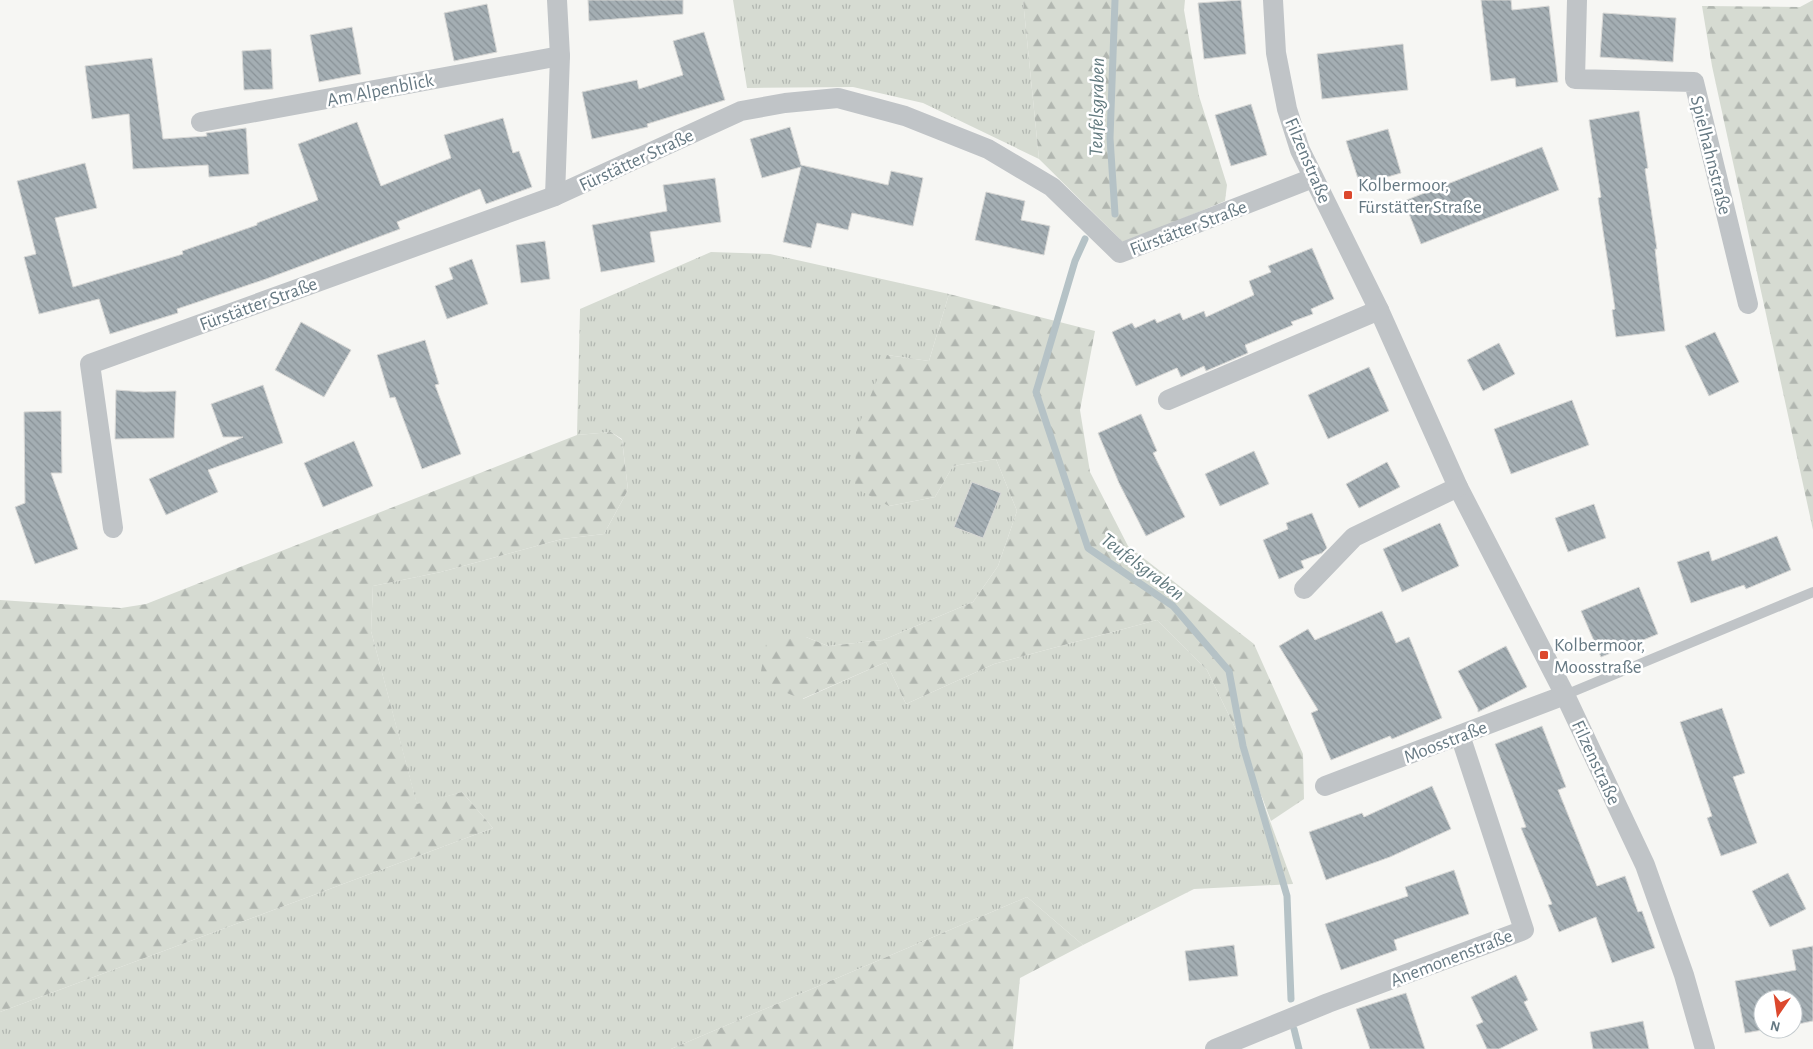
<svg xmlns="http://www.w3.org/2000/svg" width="1813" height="1049" viewBox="0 0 1813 1049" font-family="'Alegreya Sans',sans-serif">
<defs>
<pattern id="grass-tufts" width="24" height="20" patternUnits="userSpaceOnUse" patternTransform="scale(1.25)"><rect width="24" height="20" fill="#d6dbd2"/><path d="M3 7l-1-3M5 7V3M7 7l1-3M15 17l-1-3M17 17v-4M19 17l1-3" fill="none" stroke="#b1b6b0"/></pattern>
<pattern id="forest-firs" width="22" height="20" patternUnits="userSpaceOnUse" patternTransform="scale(1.25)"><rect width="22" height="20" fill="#d6dbd2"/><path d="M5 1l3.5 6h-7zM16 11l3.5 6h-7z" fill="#b1b6b0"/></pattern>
<pattern id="building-back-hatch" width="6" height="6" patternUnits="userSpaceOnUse" patternTransform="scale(1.25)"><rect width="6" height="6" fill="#a4aeb3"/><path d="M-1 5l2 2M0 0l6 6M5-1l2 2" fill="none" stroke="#899297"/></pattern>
</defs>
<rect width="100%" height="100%" fill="#f6f6f3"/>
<g fill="url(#grass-tufts)">
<polygon points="733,0 1023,0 1039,159 923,103 853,87 747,88"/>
<polygon points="711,252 770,254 949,294 929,361 887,355 889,506 935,497 953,466 996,459 1017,511 998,566 973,602 883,640 828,646 806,637 803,699 886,662 906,704 994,664 1157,620 1207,670 1239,736 1293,884 1194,889 1083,945 1027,897 671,1049 0,1049 0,1012 493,828 462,792 417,805 371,631 373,586 441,572 562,539 604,534 628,490 622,439 611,432 577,435 580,309"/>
</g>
<g fill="url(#forest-firs)">
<polygon points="1023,0 1185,0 1184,10 1199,96 1227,185 1225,201 1124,243 1039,159"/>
<polygon points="1813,0 1813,530 1712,66 1702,6 1800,7"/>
<polygon points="949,294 1095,331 1080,410 1090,472 1128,546 1254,644 1303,754 1304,799 1271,821 1239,736 1207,670 1157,620 994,664 906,704 886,662 802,699 759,682 767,639 806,637 828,646 883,640 973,602 998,566 1017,511 996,459 953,466 935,497 889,506 855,488 856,432 887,355 929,361"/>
<polygon points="611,432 622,440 628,490 604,534 562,539 441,572 373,586 371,631 417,804 462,792 493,828 0,1012 0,600 121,608 146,604 577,435"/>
<polygon points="1027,897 1083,945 1020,978 1013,1049 671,1049"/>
</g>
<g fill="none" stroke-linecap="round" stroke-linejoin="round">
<g stroke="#b5c2c6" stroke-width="7">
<polyline points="1115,214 1110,138 1115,0"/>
<polyline points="1085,239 1075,261 1036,392 1088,548 1173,606 1229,671 1243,746 1287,896 1291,999"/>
<polyline points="1294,1029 1299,1049"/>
</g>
</g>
<g fill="url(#building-back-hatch)" stroke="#d8d8d6">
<polygon points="588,0 683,0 683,14 589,21"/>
<polygon points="1241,0 1246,54 1204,59 1198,3"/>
<polygon points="1481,0 1511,0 1512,10 1549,6 1558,82 1516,87 1515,78 1491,81"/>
<polygon points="487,4 497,52 454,61 444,13"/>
<polygon points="1603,13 1676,18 1673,62 1600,57"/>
<polygon points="352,27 361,74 319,82 310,35"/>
<polygon points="704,32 725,100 647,124 648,127 592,139 582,92 637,80 639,89 683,75 673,41"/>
<polygon points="1403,44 1408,90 1322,99 1317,54"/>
<polygon points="271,49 273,89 244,90 242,51"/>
<polygon points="152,58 163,139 207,136 206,133 246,128 249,174 209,177 208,165 133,169 129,114 92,119 85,66"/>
<polygon points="1251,104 1267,155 1231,166 1215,115"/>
<polygon points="1639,111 1648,168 1645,169 1657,249 1655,249 1665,331 1616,337 1612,310 1615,309 1598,198 1601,197 1589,120"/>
<polygon points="503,118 513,153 519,151 532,187 486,204 480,189 397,222 400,229 266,279 177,309 178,313 110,334 99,299 39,314 24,257 36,254 17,181 85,163 97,208 55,218 73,287 183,254 182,251 257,225 257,223 318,200 298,144 357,122 381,186 451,158 444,135"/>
<polygon points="790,127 801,165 888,185 891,171 923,178 913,226 852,213 848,230 817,223 811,248 783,242 801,167 762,178 750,139"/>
<polygon points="1388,129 1401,173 1360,185 1346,141"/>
<polygon points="1542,147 1559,190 1421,244 1404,201"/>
<polygon points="715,178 721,222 650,232 655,262 601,272 592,225 667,211 663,185"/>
<polygon points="986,192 1025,201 1021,220 1050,226 1044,255 975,240"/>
<polygon points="545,241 550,279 521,283 516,245"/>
<polygon points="1312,248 1334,299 1311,309 1313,314 1291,322 1293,325 1245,345 1248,353 1206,371 1204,366 1181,377 1177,368 1136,386 1112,332 1132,323 1135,328 1155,319 1157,323 1180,313 1183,320 1204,311 1206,317 1254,295 1249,281 1271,272 1268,266"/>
<polygon points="472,259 488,304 447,319 435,286 453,279 449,268"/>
<polygon points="301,322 351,350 324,397 275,370"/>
<polygon points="1715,332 1739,382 1709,396 1685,346"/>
<polygon points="425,340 439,384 435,385 461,454 422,469 395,397 390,398 377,355"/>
<polygon points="1499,343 1515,374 1483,391 1467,360"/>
<polygon points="1369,367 1389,411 1328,439 1308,395"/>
<polygon points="263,385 283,443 208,470 218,492 166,515 149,479 243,437 223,437 211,404"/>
<polygon points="116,390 144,392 176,391 174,438 115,439"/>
<polygon points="1572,400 1589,445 1511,474 1494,429"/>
<polygon points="61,411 62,473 51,473 78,549 35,564 15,507 25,503 24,412"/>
<polygon points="1141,414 1157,451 1153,453 1185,517 1146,536 1119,483 1098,433"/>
<polygon points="354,441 373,486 323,507 304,463"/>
<polygon points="1254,451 1269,484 1220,506 1205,474"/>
<polygon points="1387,462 1400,487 1359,508 1346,484"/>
<polygon points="972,482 1001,493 983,538 954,527"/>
<polygon points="1594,504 1606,538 1568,552 1555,518"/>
<polygon points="1312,513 1327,548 1322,553 1301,561 1304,568 1279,579 1263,540 1288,529 1286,523"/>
<polygon points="1440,523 1459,566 1402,592 1383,549"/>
<polygon points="1777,536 1791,570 1746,589 1744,585 1691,603 1677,562 1709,551 1712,561"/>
<polygon points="1639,587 1658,634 1601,657 1581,611"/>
<polygon points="1382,611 1396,643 1409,637 1442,718 1392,739 1390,736 1331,760 1311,713 1318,710 1279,646 1308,629 1315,640"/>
<polygon points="1506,646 1527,687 1478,712 1478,709 1458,671"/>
<polygon points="1722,708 1745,773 1733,777 1757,843 1721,856 1707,818 1712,816 1680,722"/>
<polygon points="1542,726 1566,787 1558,790 1597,886 1625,876 1638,912 1642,911 1655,948 1612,963 1596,917 1559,932 1548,905 1552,904 1521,828 1526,827 1495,744"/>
<polygon points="1432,786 1451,829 1390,857 1326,880 1309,832 1362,813 1364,817"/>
<polygon points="1454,870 1469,914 1394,940 1397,950 1341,970 1325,924 1408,896 1405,887"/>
<polygon points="1788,873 1806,909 1770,927 1752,891"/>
<polygon points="1234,945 1238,976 1189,981 1185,951"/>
<polygon points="1813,946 1813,1021 1793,1025 1793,999 1763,999 1763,1029 1769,1029 1745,1033 1735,981 1796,970 1792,950"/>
<polygon points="1516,975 1528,1000 1524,1002 1538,1030 1499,1049 1487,1049 1476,1025 1483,1022 1471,997"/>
<polygon points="1406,993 1425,1049 1370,1049 1356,1009"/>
<polygon points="1643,1021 1649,1049 1593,1049 1590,1032"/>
</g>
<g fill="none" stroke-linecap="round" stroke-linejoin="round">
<polyline stroke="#c0c4c7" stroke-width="10" points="1565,695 1813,592"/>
<g stroke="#c0c4c7" stroke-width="20">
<polyline points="1273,0 1276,53 1287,109 1300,150 1379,310 1458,487 1565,695 1645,865 1684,975 1705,1049"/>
<polyline points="1577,0 1575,79 1694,82 1748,304"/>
<polyline points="201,122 560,56"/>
<polyline points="555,196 560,56 557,0"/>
<polyline points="1168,400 1379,310"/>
<polyline points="113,528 90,364 555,196 741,111 785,103 838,98 905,116 988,149 1052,187 1120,253 1313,178"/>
<polyline points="1304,589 1354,537 1458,487"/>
<polyline points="1325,786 1565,695"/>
<polyline points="1215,1049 1328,1003 1524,930 1460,735"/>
</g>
</g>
<g fill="#dc482d" stroke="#fff" stroke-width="2">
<rect x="1343" y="190" width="10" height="10" rx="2.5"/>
<rect x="1539" y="650" width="10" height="10" rx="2.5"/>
</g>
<g text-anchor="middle" stroke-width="5" stroke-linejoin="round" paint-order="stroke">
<g font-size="19" fill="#667983" stroke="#fff">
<text transform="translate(380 89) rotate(-11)" y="7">Am Alpenblick</text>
<text transform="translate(1712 155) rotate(76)" y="7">Spielhahnstraße</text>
<text transform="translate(636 159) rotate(-25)" y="7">Fürstätter Straße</text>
<text transform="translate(1309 160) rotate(67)" y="7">Filzenstraße</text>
<text transform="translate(1188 227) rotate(-21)" y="7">Fürstätter Straße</text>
<text transform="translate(258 303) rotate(-20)" y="7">Fürstätter Straße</text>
<text transform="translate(1445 741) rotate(-21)" y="7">Moosstraße</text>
<text transform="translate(1597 762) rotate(65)" y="7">Filzenstraße</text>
<text transform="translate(1451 957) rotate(-21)" y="7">Anemonenstraße</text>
</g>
<g font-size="19" fill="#667983" stroke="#fff" text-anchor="start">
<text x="1358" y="191">Kolbermoor,<tspan x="1358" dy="22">Fürstätter Straße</tspan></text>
<text x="1554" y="651">Kolbermoor,<tspan x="1554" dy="22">Moosstraße</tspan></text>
</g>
<g font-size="20" font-style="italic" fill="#627a7f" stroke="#fff">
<text transform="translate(1096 107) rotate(-89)" y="7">Teufelsgraben</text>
<text transform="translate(1143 566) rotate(37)" y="7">Teufelsgraben</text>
</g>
</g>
<g transform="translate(1778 1014) rotate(193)"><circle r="24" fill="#ffffff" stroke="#c2c9cd"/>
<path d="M0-4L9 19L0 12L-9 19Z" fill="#dc482d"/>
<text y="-8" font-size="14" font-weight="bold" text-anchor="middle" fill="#667983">N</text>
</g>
</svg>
